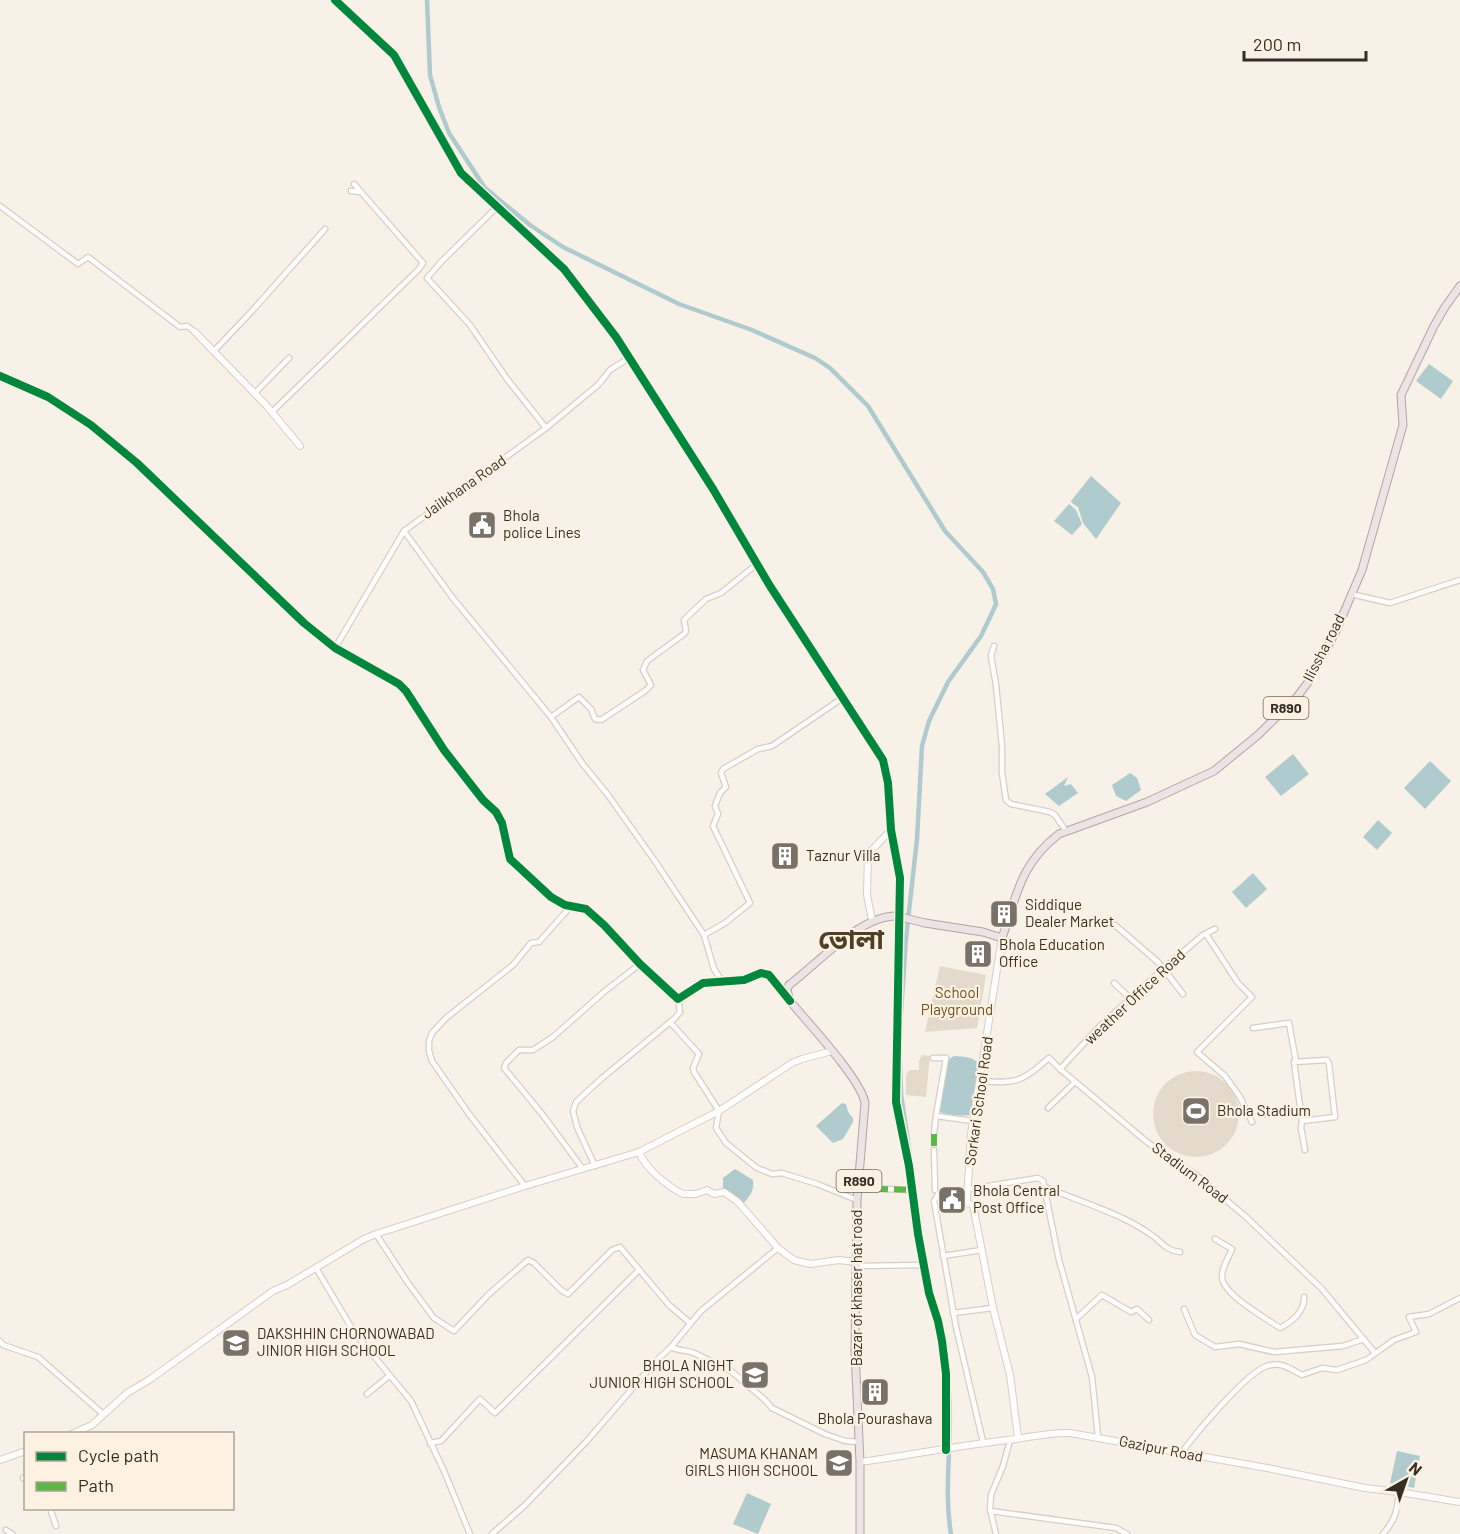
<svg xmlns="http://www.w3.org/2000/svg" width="1460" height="1534" viewBox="0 0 1460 1534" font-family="Barlow,'Noto Sans Bengali',sans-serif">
<rect width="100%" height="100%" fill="#f7f1e8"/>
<g fill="#e4dacb">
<polygon points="940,966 986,975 977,1028 925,1032"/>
<polygon points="922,1055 930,1056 926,1097 906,1095 906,1075 909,1070 919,1070 919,1061"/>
<circle cx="1196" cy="1114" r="43"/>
</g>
<g fill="#b0cbcd">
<polygon points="1429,364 1453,381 1441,399 1416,381"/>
<polygon points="1091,476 1121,503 1096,539 1083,523 1078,507 1072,503 1071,501"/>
<polygon points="1069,504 1076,510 1082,524 1072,535 1054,521"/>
<polygon points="1293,754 1309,774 1281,796 1265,777"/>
<polygon points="1430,761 1451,781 1425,809 1404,788"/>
<polygon points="1130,773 1137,778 1141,790 1126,801 1116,796 1112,785"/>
<polygon points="1068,777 1064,786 1071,784 1078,793 1059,806 1045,794"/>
<polygon points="1378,820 1392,833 1377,850 1363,837"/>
<polygon points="1253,873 1267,889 1246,908 1232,892"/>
<path d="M954 1056C966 1057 975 1056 981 1068L973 1114C963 1117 949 1115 939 1112L947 1065 949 1059Z"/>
<polygon points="842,1103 846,1104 848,1112 853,1118 853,1122 843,1139 833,1143 816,1126"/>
<path d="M735 1169 753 1180C755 1190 749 1197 743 1204L723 1189V1178Z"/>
<polygon points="1397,1451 1420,1456 1414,1488 1390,1483"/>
<polygon points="747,1493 771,1504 758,1534 733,1524"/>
</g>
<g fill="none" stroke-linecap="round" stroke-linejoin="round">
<g stroke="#b0cbcd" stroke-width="4.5">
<polyline points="427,0 430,75 439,107 449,133 485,188 530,225 563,247 679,304 752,330 815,358 830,368 868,406 945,531 983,572 993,589 996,604 992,613 981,636 948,682 929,721 922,746 917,839 906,938 900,1028"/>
<polyline points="900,1063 901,1094 911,1162"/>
<path d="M949 1392C953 1439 943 1487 951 1534"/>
</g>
<g stroke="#d5cfc6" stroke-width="7">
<g id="street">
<polyline points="335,0 394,55 461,173"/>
<polyline points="351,191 361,192"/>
<polyline points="0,206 78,264 88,257 180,327 187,326 195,332"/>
<polyline points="497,207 442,261 427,278 470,325 507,379 546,428"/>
<polyline points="214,351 252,311 325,229"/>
<polyline points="0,376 48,397 91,425 137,463 304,623 335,648 399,684 406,691 444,750 483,800 496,812 502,823 510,859 551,897 565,905 586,909 604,925 640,964 678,999 703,983 744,980 761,973 769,975 788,999"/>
<polyline points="255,393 289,358"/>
<polyline points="272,412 419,269 423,263 354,184"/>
<polyline points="404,531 452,597 551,717 582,763 608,795 657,864 704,935 714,969 722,981"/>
<polyline points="1351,594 1390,603 1460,580"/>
<polyline points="994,646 991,656 996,685 1002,746 1002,773 1006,800 1011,804 1050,812 1055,815 1066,831"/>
<polyline points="335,648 404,531 546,428 598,385 610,370 629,358"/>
<polyline points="551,717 579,697 591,709 595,719 601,720 645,691 651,685 643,670 647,661 684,634 686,631 684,620 706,599 721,593 757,564"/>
<polyline points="1115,925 1159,963 1183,994"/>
<polyline points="1206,934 1238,983 1252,997 1197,1052 1225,1076 1240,1097 1252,1122"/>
<polyline points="704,935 725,923 750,903 713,826 718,814 715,806 720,793 726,787 721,773 723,769 758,749 772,746 844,697"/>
<polyline points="1114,983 1130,998"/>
<polyline points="670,1022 699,1054 693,1068 694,1072 719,1111 716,1128 726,1143 757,1168 772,1174 782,1173 817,1184 857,1200"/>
<polyline points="1253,1028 1289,1023 1296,1062"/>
<polyline points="933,1058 946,1058 936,1116 973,1121"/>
<polyline points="1060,1069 1101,1025 1163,969 1203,935 1215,929"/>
<path d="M981 1081C1017 1084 1021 1082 1049 1058L1060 1069 1147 1142 1196 1175 1245 1216 1322 1289 1375 1353"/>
<polyline points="1048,1108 1075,1082"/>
<polyline points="1302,1121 1335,1117 1329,1064 1327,1060 1294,1062 1302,1121 1301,1128 1305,1150"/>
<polyline points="934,1134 936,1116"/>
<polyline points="934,1150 935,1190"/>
<polyline points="595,1166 577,1127 573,1111 576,1102 601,1079 675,1018 680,1012 678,999"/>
<polyline points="583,1169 542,1114 504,1068 506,1063 519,1050 533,1050 553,1037 605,991 640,964"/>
<polyline points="525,1186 469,1114 432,1061 429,1051 429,1041 432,1033 446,1018 513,965 531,943 539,942 571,906"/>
<path d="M1045 1187C1081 1202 1121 1213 1153 1236 1164 1244 1165 1250 1180 1252"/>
<polyline points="858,1188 911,1190"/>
<polyline points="376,1234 408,1283 434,1318 454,1331 489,1294 528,1260 534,1263 561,1290 568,1294 612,1250 620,1247 669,1305 690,1323"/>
<path d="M1215 1239 1232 1249C1229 1257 1222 1267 1222 1276 1221 1294 1266 1318 1280 1328 1292 1322 1305 1311 1304 1297"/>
<polyline points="943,1256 982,1250"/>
<polyline points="856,1266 924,1265"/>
<polyline points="316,1268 354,1332 411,1401 444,1471 470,1534"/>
<polyline points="1184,1309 1195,1335 1215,1347 1239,1344 1274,1352 1343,1346 1364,1339"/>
<polyline points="953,1313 993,1308"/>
<polyline points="1076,1319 1102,1295 1131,1312 1137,1309 1149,1320"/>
<polyline points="0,1341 3,1345 38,1357 103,1414"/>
<path d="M671 1347C679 1351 686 1350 694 1353L731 1371 765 1400 772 1408 825 1434 845 1441 859 1442"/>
<polyline points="367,1394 389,1376"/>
<polyline points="983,1442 956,1327 934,1201 938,1194 1038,1178 1043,1181 1059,1260 1092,1377 1098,1437"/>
<polyline points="430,1443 441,1441 480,1399 495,1413 639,1270"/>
<path d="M1181 1454C1194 1435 1247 1372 1267 1366 1280 1361 1291 1369 1302 1375L1322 1368 1337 1370 1366 1360 1394 1340 1416 1332 1409 1317 1429 1314 1460 1298"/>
<polyline points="23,1478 26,1477"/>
<polyline points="50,1508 56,1526"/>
<polyline points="991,1511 1116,1528 1127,1534"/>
<polyline points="6,1530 12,1534"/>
<polyline points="492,1534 524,1506 586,1442 656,1361 671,1347 701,1311 778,1248"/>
<polyline points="996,1534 990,1509 991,1495 1003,1466 1010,1440"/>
<path d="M1383 1534C1396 1519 1397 1511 1399 1492"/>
</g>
</g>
<g stroke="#d5cfc6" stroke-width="8">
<g id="secondary">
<polyline points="461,173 564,269 616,337 713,489 770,586 883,760 888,783 891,830 900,878 896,1102 909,1166 918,1234 929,1293 938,1321 942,1341 946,1374 946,1450"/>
<polyline points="195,332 266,405 300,446"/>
<polyline points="872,920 867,895 868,854 891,830"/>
<polyline points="1002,938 971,1134 967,1200 967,1203 973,1205 993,1308 1010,1375 1018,1437"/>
<path d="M639 1152C646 1169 667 1186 683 1194H696L707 1190 714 1194 724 1192 738 1202 778 1248 794 1260 810 1264 839 1260 856 1262"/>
<polyline points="72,1434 92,1425 127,1393 149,1380 273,1291 287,1285 364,1239 376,1234 525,1186 639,1152 719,1111 792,1063 802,1059 832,1051"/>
<polyline points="0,1460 26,1451"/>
<path d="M860 1462C909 1455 958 1446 1007 1440 1028 1438 1048 1432 1070 1433L1267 1468 1365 1488 1399 1492 1460 1502"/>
</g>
</g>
<g stroke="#b4a5a2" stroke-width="9">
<g id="primary">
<path d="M925 923 983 932 1002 938C1017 895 1020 864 1059 834L1147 802 1214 771 1258 735 1297 697 1309 681 1336 631 1362 570 1403 425 1401 395 1434 326 1445 307 1460 286"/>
<path d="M860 1534V1462L855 1351 857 1200 865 1103C861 1079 807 1022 790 1001L787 990 789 985C819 963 860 915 897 916"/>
</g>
</g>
<use href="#street" stroke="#fefdfc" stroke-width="4.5"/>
<use href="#secondary" stroke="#fefdfc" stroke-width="6"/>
<use href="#primary" stroke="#ebe3e4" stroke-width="7"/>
<g stroke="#b4a5a2" stroke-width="9" stroke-linecap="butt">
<polyline id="primary-bridge" points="897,916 925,923"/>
</g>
<use href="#primary-bridge" stroke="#ebe3e4" stroke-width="7"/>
<g stroke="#58b947" stroke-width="6" stroke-dasharray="12 6" stroke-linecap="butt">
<polyline points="934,1134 934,1150"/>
<polyline points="858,1188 911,1190"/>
</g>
<g stroke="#fdf2e2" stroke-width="11">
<g id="cycleway">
<polyline points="335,0 394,55 461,173 564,269 616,337 713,489 770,586 883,760 888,783 891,830 900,878 896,1102 909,1166 918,1234 929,1293 938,1321 942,1341 946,1374 946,1450"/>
<polyline points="0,376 48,397 91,425 137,463 304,623 335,648 399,684 406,691 444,750 483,800 496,812 502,823 510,859 551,897 565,905 586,909 604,925 640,964 678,999 703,983 744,980 761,973 769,975 790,1001"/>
</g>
</g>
<use href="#cycleway" stroke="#00873e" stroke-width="8"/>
</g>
<defs>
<g id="civic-square" transform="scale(1.5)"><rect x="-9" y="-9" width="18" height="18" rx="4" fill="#797269" stroke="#fdf2e2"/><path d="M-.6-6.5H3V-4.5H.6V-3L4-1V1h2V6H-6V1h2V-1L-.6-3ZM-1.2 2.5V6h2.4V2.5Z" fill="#fff"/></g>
<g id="building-square" transform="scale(1.5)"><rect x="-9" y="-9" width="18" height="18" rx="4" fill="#797269" stroke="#fdf2e2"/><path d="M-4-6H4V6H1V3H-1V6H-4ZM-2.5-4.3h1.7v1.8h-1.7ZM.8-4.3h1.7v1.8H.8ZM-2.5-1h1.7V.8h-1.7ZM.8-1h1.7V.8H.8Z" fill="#fff"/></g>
<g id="stadium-square" transform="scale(1.5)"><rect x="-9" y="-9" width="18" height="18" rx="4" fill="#797269" stroke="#fdf2e2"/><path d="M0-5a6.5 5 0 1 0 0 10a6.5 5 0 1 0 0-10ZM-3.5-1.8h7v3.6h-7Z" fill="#fff"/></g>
<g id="school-square" transform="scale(1.5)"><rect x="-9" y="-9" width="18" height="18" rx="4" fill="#797269" stroke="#fdf2e2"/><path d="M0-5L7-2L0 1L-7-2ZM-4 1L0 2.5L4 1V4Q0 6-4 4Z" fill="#fff"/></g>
</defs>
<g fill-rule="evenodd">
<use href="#civic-square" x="482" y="525"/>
<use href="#building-square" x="785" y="856"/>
<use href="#building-square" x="1004" y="914"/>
<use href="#building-square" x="978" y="954"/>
<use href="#stadium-square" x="1196" y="1111"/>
<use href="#civic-square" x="952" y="1200"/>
<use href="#school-square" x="236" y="1343"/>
<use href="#school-square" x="755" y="1375"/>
<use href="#building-square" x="875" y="1392"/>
<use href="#school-square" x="839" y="1463"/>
</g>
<g text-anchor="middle" stroke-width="4.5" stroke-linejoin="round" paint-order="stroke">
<g fill="#fdf2e2" stroke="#71695d" stroke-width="1.5">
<rect x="1263.5" y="697" width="45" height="22" rx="4.5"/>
<rect x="836.5" y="1170" width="45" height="22" rx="4.5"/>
</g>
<g font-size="14" font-weight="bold" fill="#352e24">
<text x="1286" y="713">R890</text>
<text x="859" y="1186">R890</text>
</g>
<g font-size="15" fill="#352e24" stroke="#fdf2e2">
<text transform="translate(464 487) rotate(-35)" y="5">Jailkhana Road</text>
<text transform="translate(1324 648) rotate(-63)" y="5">Ilissha road</text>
<text transform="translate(1135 997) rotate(-43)" y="5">weather Office Road</text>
<text transform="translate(979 1101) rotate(-82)" y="5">Sorkari School Road</text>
<text transform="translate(1190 1173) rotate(37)" y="5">Stadium Road</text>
<text transform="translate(857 1288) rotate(-90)" y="5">Bazar of khaser hat road</text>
<text transform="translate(1161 1449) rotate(11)" y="5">Gazipur Road</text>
</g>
<g font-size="15" fill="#352e24" stroke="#fdf2e2" text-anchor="start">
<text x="503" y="521">Bhola<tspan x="503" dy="17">police Lines</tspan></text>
<text x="806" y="861">Taznur Villa</text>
<text x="1025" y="910">Siddique<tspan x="1025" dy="17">Dealer Market</tspan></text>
<text x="999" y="950">Bhola Education<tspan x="999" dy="17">Office</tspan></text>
<text x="1217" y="1116">Bhola Stadium</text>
<text x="973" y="1196">Bhola Central<tspan x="973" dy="17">Post Office</tspan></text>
<text x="257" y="1339">DAKSHHIN CHORNOWABAD<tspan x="257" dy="17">JINIOR HIGH SCHOOL</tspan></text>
<text x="734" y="1371" text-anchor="end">BHOLA NIGHT<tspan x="734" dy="17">JUNIOR HIGH SCHOOL</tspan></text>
<text x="875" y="1424" text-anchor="middle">Bhola Pourashava</text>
<text x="818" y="1459" text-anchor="end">MASUMA KHANAM<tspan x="818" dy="17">GIRLS HIGH SCHOOL</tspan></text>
</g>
<g font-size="15" fill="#6b4f1e" stroke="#fdf2e2">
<text x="957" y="998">School<tspan x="957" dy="17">Playground</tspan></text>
</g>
<g font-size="27" font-weight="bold" fill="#4d3f28" stroke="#fdf2e2">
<text x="851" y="949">ভোলা</text>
</g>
</g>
<rect x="24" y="1432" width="210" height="78" fill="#fdf2e2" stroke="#ada496" stroke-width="1.5"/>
<rect x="36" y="1452" width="30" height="9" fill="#00873e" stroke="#ada496" stroke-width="1.5"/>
<text x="78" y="1462" font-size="18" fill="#352e24">Cycle path</text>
<rect x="36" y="1482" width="30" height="9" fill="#58b947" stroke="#ada496" stroke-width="1.5"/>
<text x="78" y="1492" font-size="18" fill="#352e24">Path</text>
<g transform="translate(1406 1480) rotate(40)" stroke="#fdf2e2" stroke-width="4.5" paint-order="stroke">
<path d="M0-4.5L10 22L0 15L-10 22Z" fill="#352e24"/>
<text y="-9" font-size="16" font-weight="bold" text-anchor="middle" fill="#352e24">N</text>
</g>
<path d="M1244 51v9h122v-9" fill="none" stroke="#352e24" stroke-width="3"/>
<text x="1253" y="51" font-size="18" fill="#352e24" stroke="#fdf2e2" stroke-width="4.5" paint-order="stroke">200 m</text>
</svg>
